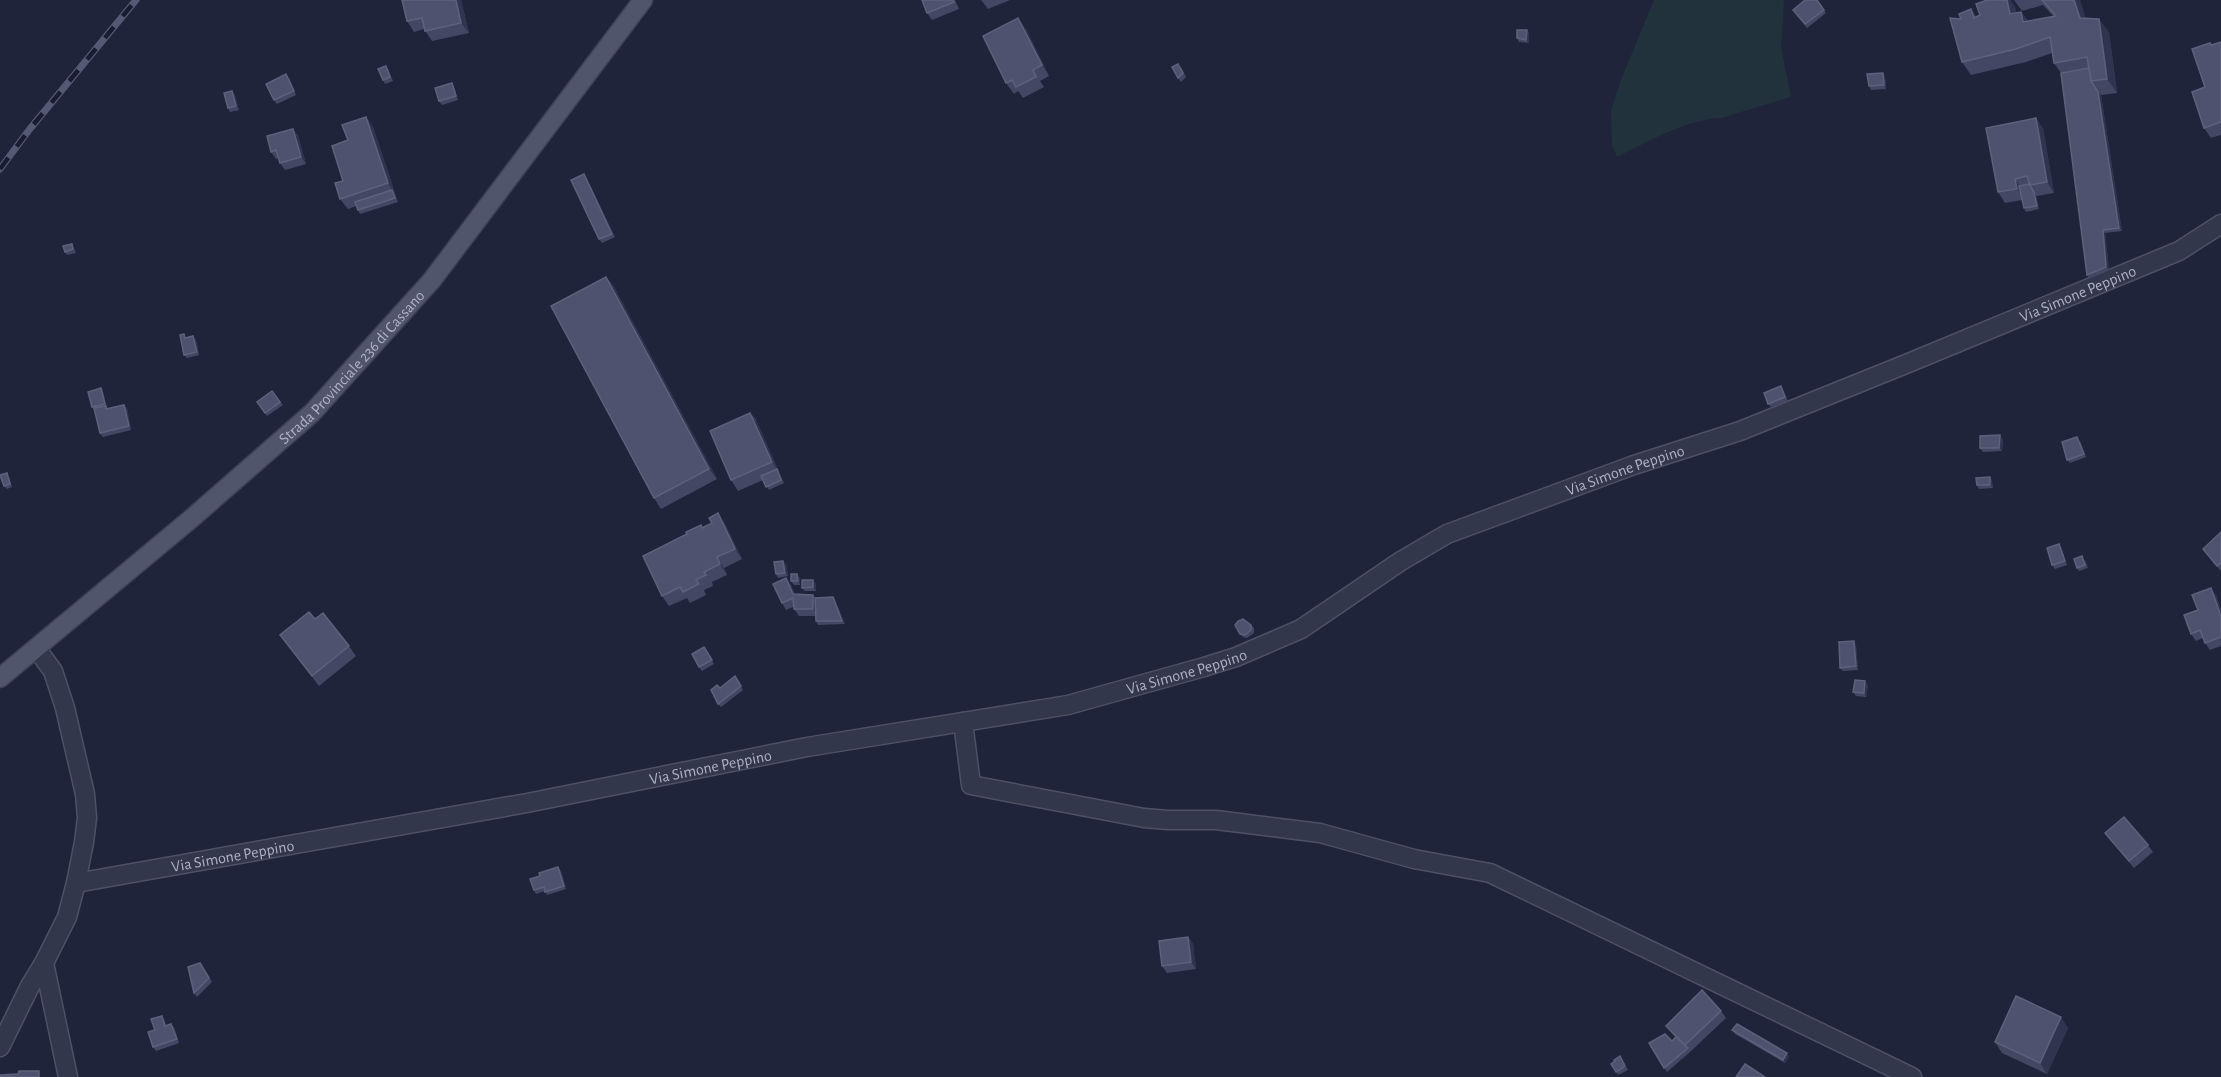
<svg xmlns="http://www.w3.org/2000/svg" width="2221" height="1077" viewBox="0 0 2221 1077" font-family="'Alegreya Sans',sans-serif">
<rect width="100%" height="100%" fill="#1f243b"/>
<path fill="#21323c" d="M1654 0H1784L1781 47 1791 97 1721 118C1684 120 1650 141 1617 157L1612 145 1611 110 1622 77Z"/>
<g fill="none" stroke-linecap="round" stroke-linejoin="round">
<g stroke="#4e5166" stroke-width="21">
<g id="minor">
<polyline points="36,648 53,671 65,708 85,794 87,818 84,842 76,883 67,917 44,963 68,1077"/>
<polyline points="963,722 971,785 1144,818 1168,820 1216,820 1320,833 1414,859 1490,873 1912,1077"/>
<path id="s1" d="M76 883 527 803 807 747 1068 705 1204 667 1236 657 1301 629 1401 561 1447 534 1634 465 1740 431 1906 364 2179 251 2221 224"/>
<polyline points="0,1047 30,986 44,963"/>
</g>
</g>
<g stroke="#3d4055" stroke-width="21">
<g id="major">
<path id="s2" d="M0 678 192 518 312 413 432 280 643 0"/>
</g>
</g>
<use href="#minor" stroke="#33374b" stroke-width="18"/>
<use href="#major" stroke="#51556c" stroke-width="18"/>
<g stroke="#555973" stroke-width="7">
<polyline id="rail" points="0,169 29,130 136,0"/>
</g>
<use href="#rail" stroke="#191c30" stroke-width="4.5" stroke-dasharray="14" stroke-linecap="butt"/>
</g>
<g fill="#434764">
<polygon points="461,0 469,33 432,41 424,29 414,32 407,21"/>
<polygon points="955,0 959,9 932,20 927,13"/>
<polygon points="981,0 1010,0 988,9"/>
<polygon points="1817,0 1826,13 1807,28 1793,10"/>
<polygon points="1987,0 2010,0 2015,7 2016,13 2021,12 2028,21 2053,16 2043,5 2022,11 2014,0 2080,0 2085,19 2109,32 2117,93 2101,95 2122,231 2105,233 2109,270 2089,279 2087,275 2061,73 2054,63 2052,53 2026,62 1971,75 1962,62 1961,19 1971,9 1976,17 1980,15"/>
<polygon points="1026,29 1049,76 1040,81 1044,87 1023,98 1018,91 1014,94 1006,83"/>
<polygon points="1527,30 1529,34 1529,43 1519,42 1517,38"/>
<polygon points="2221,42 2221,135 2211,138 2204,128 2205,87 2212,45"/>
<polygon points="1181,67 1186,77 1181,82 1178,78"/>
<polygon points="388,69 393,81 385,84 383,80"/>
<polygon points="1885,76 1886,89 1871,90 1869,86"/>
<polygon points="289,78 296,95 277,104 274,100"/>
<polygon points="452,83 454,87 458,100 442,105 439,101"/>
<polygon points="232,91 235,95 239,110 230,112 228,108"/>
<polygon points="366,117 373,127 398,202 360,214 356,206 348,209 340,199 348,140"/>
<polygon points="2043,128 2054,193 2037,196 2036,195 2039,209 2026,212 2024,208 2022,200 2005,203 1998,192"/>
<polygon points="293,129 298,136 306,164 285,170 280,163 279,158 276,159 271,152"/>
<polygon points="586,177 615,237 602,243 599,239"/>
<polygon points="72,244 76,253 67,255 65,252"/>
<polygon points="606,277 614,287 717,479 661,509 654,498"/>
<polygon points="193,336 196,340 199,355 187,358 184,355 186,338"/>
<polygon points="101,388 103,392 107,409 127,408 131,430 103,437 100,433 95,411 92,407"/>
<polygon points="1783,390 1788,401 1771,407 1768,404"/>
<polygon points="272,391 283,405 267,416 257,402"/>
<polygon points="752,415 755,418 784,483 769,490 763,480 738,491 731,480"/>
<polygon points="2003,439 2002,451 1983,452 1980,448"/>
<polygon points="2080,441 2086,457 2070,463 2067,460"/>
<polygon points="9,477 12,487 7,489 4,486"/>
<polygon points="1990,477 1992,481 1993,488 1979,489 1977,485"/>
<polygon points="725,524 742,559 724,568 727,575 712,582 713,586 704,590 706,595 690,603 687,598 669,606 662,596 703,528"/>
<polygon points="2221,532 2221,571 2203,549"/>
<polygon points="2061,547 2067,565 2055,569 2052,565"/>
<polygon points="2085,560 2088,568 2079,571 2077,568"/>
<polygon points="786,564 788,576 778,578 776,574"/>
<polygon points="786,578 791,585 795,594 813,595 815,598 833,597 835,600 845,624 818,625 816,621 815,616 799,616 794,609 793,607 786,610 782,603"/>
<polygon points="800,578 800,585 794,585 791,581"/>
<polygon points="816,583 816,591 805,591 802,588"/>
<polygon points="2216,595 2221,610 2221,646 2210,650 2205,643 2203,638 2196,641 2191,634 2198,610"/>
<polygon points="315,619 349,646 356,656 319,686 280,635"/>
<polygon points="1251,625 1254,628 1254,633 1247,638 1243,637 1240,634"/>
<polygon points="1856,645 1858,670 1843,671 1840,668"/>
<polygon points="704,647 714,664 702,671 699,667"/>
<polygon points="735,676 743,690 721,707 718,704 720,688"/>
<polygon points="1868,685 1866,697 1856,696 1853,692"/>
<polygon points="2105,833 2148,845 2153,852 2134,868"/>
<polygon points="561,871 566,889 547,895 545,891 536,894 534,890"/>
<polygon points="1188,937 1193,944 1196,969 1167,973 1162,966"/>
<polygon points="200,963 212,982 197,997 194,993"/>
<polygon points="1721,1011 1726,1018 1690,1052 1667,1072 1649,1043 1672,1041 1675,1037 1666,1026"/>
<polygon points="164,1019 166,1026 174,1027 179,1043 156,1051 153,1047 155,1030"/>
<polygon points="2068,1028 2047,1074 2002,1053 1995,1042"/>
<polygon points="1732,1030 1787,1053 1789,1057 1785,1063 1735,1034"/>
<polygon points="1620,1056 1628,1070 1618,1075 1611,1064 1615,1061"/>
</g>
<g fill="#30344f">
<polygon points="456,0 461,0 469,33 461,23"/>
<polygon points="2007,0 2010,0 2015,7 2020,28 2010,14"/>
<polygon points="2074,0 2080,0 2090,32 2080,18"/>
<polygon points="2021,12 2031,26 2023,22"/>
<polygon points="1018,18 1026,29 1049,76 1042,65"/>
<polygon points="2099,19 2109,32 2117,93 2107,79"/>
<polygon points="1527,30 1529,34 1529,43 1526,40"/>
<polygon points="1883,73 1885,76 1886,89 1884,85"/>
<polygon points="232,91 235,95 239,110 236,106"/>
<polygon points="2098,92 2101,95 2122,231 2119,228"/>
<polygon points="366,117 373,127 398,202 392,190 388,183"/>
<polygon points="2036,118 2043,128 2054,193 2047,182"/>
<polygon points="293,129 298,136 306,164 301,157"/>
<polygon points="584,174 586,177 615,237 612,234"/>
<polygon points="2015,179 2022,189 2024,199 2017,189"/>
<polygon points="2034,192 2036,195 2039,209 2037,206"/>
<polygon points="2103,230 2105,233 2109,270 2106,267"/>
<polygon points="606,277 614,287 717,479 709,469"/>
<polygon points="193,336 196,340 199,355 197,352"/>
<polygon points="101,388 103,392 107,408 105,404"/>
<polygon points="124,405 127,408 131,430 129,426"/>
<polygon points="750,413 758,424 784,483 777,469 772,462"/>
<polygon points="2000,435 2003,439 2002,451 1999,448"/>
<polygon points="1990,477 1992,481 1993,488 1990,485"/>
<polygon points="718,513 725,524 742,559 735,549"/>
<polygon points="2059,544 2061,547 2067,565 2065,561"/>
<polygon points="717,557 724,568 727,575 720,564"/>
<polygon points="783,561 786,564 788,576 785,573"/>
<polygon points="797,574 800,578 800,585 798,581"/>
<polygon points="786,578 791,585 798,601 793,594"/>
<polygon points="813,580 816,583 816,591 813,587"/>
<polygon points="2211,588 2216,595 2221,610 2221,616"/>
<polygon points="813,595 818,602 818,616 813,609"/>
<polygon points="833,597 835,600 845,624 842,621"/>
<polygon points="1854,641 1856,645 1858,670 1856,666"/>
<polygon points="1865,681 1868,685 1866,697 1864,693"/>
<polygon points="558,867 561,871 566,889 564,886"/>
<polygon points="1188,937 1193,944 1196,969 1191,962"/>
<polygon points="2061,1017 2068,1028 2047,1074 2040,1063"/>
<polygon points="171,1024 174,1027 179,1043 177,1039"/>
<polygon points="1787,1053 1789,1057 1785,1063 1783,1060"/>
</g>
<g fill="#4f526e" stroke="#5e617c" stroke-width="1.5">
<polygon points="402,0 456,0 461,23 425,31 422,18 407,21"/>
<polygon points="922,0 953,0 954,2 927,13"/>
<polygon points="1805,0 1817,0 1824,10 1805,24 1793,10"/>
<polygon points="1987,0 2007,0 2010,14 2021,12 2023,22 2056,16 2042,0 2074,0 2080,18 2099,19 2107,79 2091,81 2087,57 2054,63 2050,37 2016,49 1962,62 1950,18 1961,19 1959,14 1971,9 1974,18 1980,15 1976,4"/>
<polygon points="1018,18 1042,65 1033,70 1036,77 1016,87 1012,80 1006,83 983,36"/>
<polygon points="1517,30 1527,30 1526,40 1517,38"/>
<polygon points="2221,42 2221,122 2204,128 2192,92 2205,87 2192,49 2210,43 2211,45"/>
<polygon points="1178,64 1183,73 1178,78 1172,67"/>
<polygon points="386,66 390,77 383,80 378,69"/>
<polygon points="2089,68 2091,81 2098,92 2119,228 2103,230 2106,267 2087,275 2061,73"/>
<polygon points="1883,73 1884,85 1869,86 1867,74"/>
<polygon points="286,74 294,91 274,100 266,84"/>
<polygon points="452,83 456,96 439,101 435,88"/>
<polygon points="232,91 236,106 228,108 224,93"/>
<polygon points="366,117 388,183 340,199 335,183 343,181 332,146 348,140 342,125"/>
<polygon points="2036,118 2047,182 2030,185 2027,176 2015,179 2017,189 1998,192 1986,128"/>
<polygon points="293,129 301,157 280,163 276,150 271,152 267,136"/>
<polygon points="584,174 612,234 599,239 571,180"/>
<polygon points="2029,184 2034,192 2037,206 2024,208 2019,186"/>
<polygon points="392,190 395,198 358,210 355,202"/>
<polygon points="72,244 73,249 65,252 63,246"/>
<polygon points="606,277 709,469 654,498 551,306"/>
<polygon points="184,334 185,338 193,336 197,352 184,355 180,335"/>
<polygon points="1781,386 1785,397 1768,404 1764,393"/>
<polygon points="101,388 105,404 92,407 88,392"/>
<polygon points="272,391 280,402 265,413 257,402"/>
<polygon points="124,405 129,426 100,433 94,408 106,406 106,409"/>
<polygon points="750,413 772,462 731,480 710,431"/>
<polygon points="2000,435 1999,448 1980,448 1980,436"/>
<polygon points="2077,437 2084,454 2067,460 2062,442"/>
<polygon points="777,469 781,480 766,487 761,476"/>
<polygon points="7,473 10,484 4,486 0,475"/>
<polygon points="1990,477 1990,485 1977,485 1976,478"/>
<polygon points="718,513 735,549 717,557 720,564 704,572 706,575 696,580 699,584 683,592 680,587 662,596 643,556 687,534 686,532 701,525 702,528 712,523 709,518"/>
<polygon points="2221,532 2221,563 2217,566 2203,549"/>
<polygon points="2059,544 2065,561 2052,565 2047,548"/>
<polygon points="2082,556 2085,565 2077,568 2074,559"/>
<polygon points="783,561 785,573 776,574 774,562"/>
<polygon points="791,574 797,574 798,581 791,581"/>
<polygon points="786,578 793,594 813,595 813,609 794,609 793,598 782,603 773,584"/>
<polygon points="802,580 813,580 813,587 802,588"/>
<polygon points="2211,588 2221,616 2221,637 2205,643 2200,630 2191,634 2184,615 2198,610 2192,595"/>
<polygon points="833,597 842,621 816,621 815,598"/>
<polygon points="309,612 315,619 323,613 349,646 312,676 280,635"/>
<polygon points="1243,619 1251,625 1251,630 1245,635 1240,634 1235,625 1238,621"/>
<polygon points="1854,641 1856,666 1840,668 1839,642"/>
<polygon points="704,647 712,660 699,667 692,654"/>
<polygon points="735,676 741,686 718,704 711,690 717,685 720,688"/>
<polygon points="1855,680 1865,681 1864,693 1853,692"/>
<polygon points="2124,817 2148,845 2129,861 2105,833"/>
<polygon points="558,867 564,886 545,892 544,887 534,890 530,879 540,876 539,873"/>
<polygon points="1188,937 1191,962 1162,966 1159,941"/>
<polygon points="200,963 209,978 194,993 188,967"/>
<polygon points="1702,990 1721,1011 1685,1045 1666,1026"/>
<polygon points="2016,996 2061,1017 2040,1063 1995,1042"/>
<polygon points="162,1016 165,1026 171,1024 177,1039 153,1047 148,1032 155,1030 151,1019"/>
<polygon points="1737,1024 1787,1053 1783,1060 1732,1030"/>
<polygon points="1665,1034 1672,1041 1676,1037 1688,1048 1664,1068 1649,1043"/>
<polygon points="1620,1056 1625,1066 1616,1072 1611,1064 1615,1061 1614,1060"/>
<polygon points="1745,1064 1765,1077 1736,1077"/>
<polygon points="19,1071 39,1071 39,1077 0,1077 0,1075 18,1074"/>
</g>
<g text-anchor="middle" stroke-width="4.5" stroke-linejoin="round" paint-order="stroke">
<g font-size="16" fill="#aeb1c8" stroke="#191c30">
<text dy="6" stroke="none"><textPath href="#s1" startOffset="2103">Via Simone Peppino</textPath></text>
<text dy="6" stroke="none"><textPath href="#s2" startOffset="470">Strada Provinciale 236 di Cassano</textPath></text>
<text dy="6" stroke="none"><textPath href="#s1" startOffset="1617">Via Simone Peppino</textPath></text>
<text dy="6" stroke="none"><textPath href="#s1" startOffset="1131">Via Simone Peppino</textPath></text>
<text dy="6" stroke="none"><textPath href="#s1" startOffset="645">Via Simone Peppino</textPath></text>
<text dy="6" stroke="none"><textPath href="#s1" startOffset="159">Via Simone Peppino</textPath></text>
</g>
</g>
</svg>
